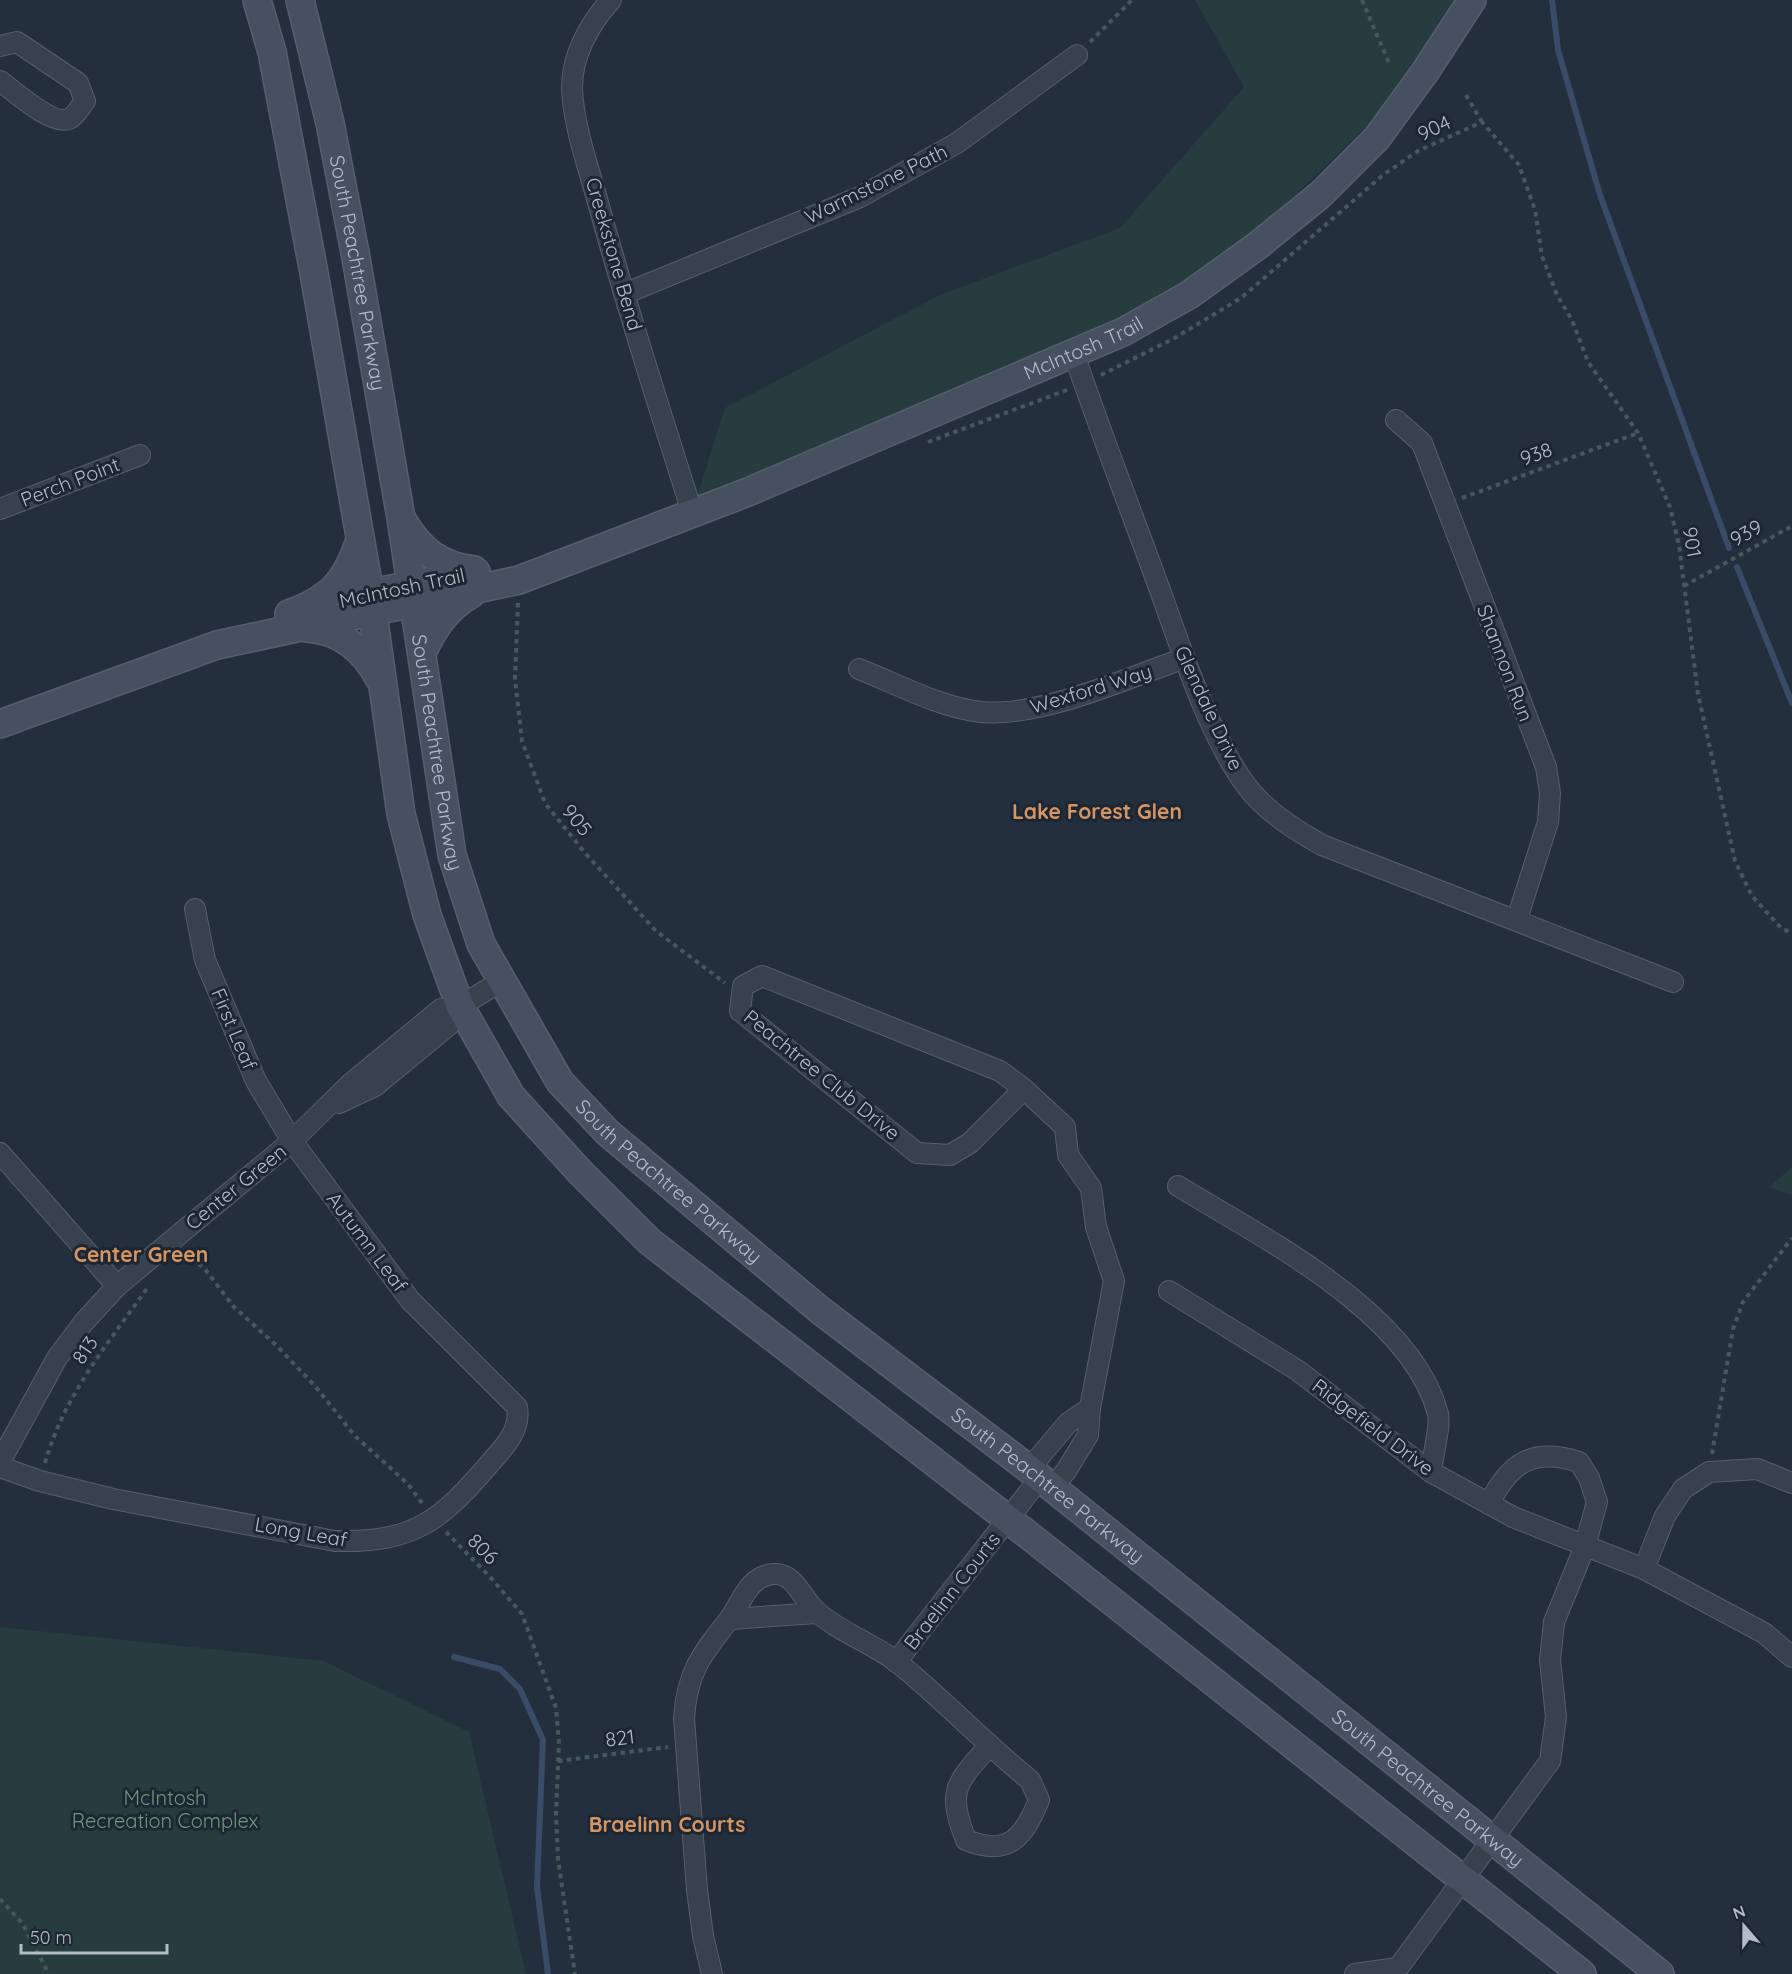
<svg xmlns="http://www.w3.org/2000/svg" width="1792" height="1974" viewBox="0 0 1792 1974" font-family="Quicksand,sans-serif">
<rect width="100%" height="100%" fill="#242f3e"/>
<g fill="#263c3f">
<polygon points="1195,0 1460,0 1425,72 1189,295 692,512 725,408 940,295 1120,228 1244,87"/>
<polygon points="1792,1167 1792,1195 1769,1187"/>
<polygon points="0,1627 324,1661 469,1732 526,1974 0,1974"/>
</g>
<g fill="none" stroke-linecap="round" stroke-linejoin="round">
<g stroke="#394c67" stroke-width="6">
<polyline points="1552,0 1558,50 1600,195 1729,548"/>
<polyline points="1737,567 1792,703"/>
<polyline points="454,1657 500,1669 520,1689 543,1740 537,1887 548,1974"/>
</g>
<g stroke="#565f6c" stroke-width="22">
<g id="street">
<path d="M611 0C589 24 571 57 572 90 574 128 589 169 599 206 627 309 660 410 692 512"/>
<path d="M0 46 17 42 78 83 85 101C80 107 76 116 69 119 52 126 14 91 0 81"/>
<polyline points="624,294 860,197 957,143 1077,55"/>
<path d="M1074 354C1101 434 1132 513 1161 593 1182 651 1213 748 1253 794 1273 816 1297 831 1322 845L1673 982"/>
<polyline points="1396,420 1422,443 1546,767 1550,793 1548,822 1517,919"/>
<polyline points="0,509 140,455"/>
<path d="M859 669C897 684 939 707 981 712 1040 718 1127 678 1185 658"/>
<polyline points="1024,1089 1000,1071 762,976 743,986 740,1011 917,1153 950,1155 970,1143 1024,1089 1065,1127 1068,1155 1091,1188 1096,1227 1114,1281 1090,1408 1088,1435 1066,1471 1052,1488"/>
<polyline points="339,1103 375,1086 449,1025 460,1006"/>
<polyline points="0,1153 117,1286"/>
<path d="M1178 1186C1261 1237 1412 1312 1438 1414 1441 1426 1432 1458 1431 1472"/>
<polyline points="1169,1291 1297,1370 1431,1472 1513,1517 1644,1569"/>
<polyline points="0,1462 57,1358 84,1322 117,1286 292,1141 349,1085 441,1009 460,1006 500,982"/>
<path d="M0 1467 40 1481 113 1499 335 1541C416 1543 441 1520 491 1462 505 1446 521 1430 517 1407L410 1300 292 1141 256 1081 205 960 195 909"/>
<polyline points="1029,1469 1068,1423 1090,1408"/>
<polyline points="1792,1483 1757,1469 1709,1472 1683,1489 1665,1516 1644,1569 1764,1633 1792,1657"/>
<polyline points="730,1619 817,1613"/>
<polyline points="896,1662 1040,1478"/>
<path d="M1398 1968 1550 1761 1556 1717 1550 1660 1554 1622 1585 1546 1597 1502 1589 1478 1579 1462C1533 1447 1509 1463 1489 1504"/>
<path d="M712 1974 703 1936 697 1890 684 1718C687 1673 701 1655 728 1621 742 1603 747 1577 773 1574 795 1572 802 1599 816 1611 839 1632 872 1643 897 1662 943 1699 984 1743 1030 1780L1039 1800C1024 1838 1008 1857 966 1840 947 1791 955 1784 989 1746"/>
<polyline points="1355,1974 1398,1968"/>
</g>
</g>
<g stroke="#565f6c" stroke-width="30">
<g id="secondary">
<polyline points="257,0 272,52 314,273 371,600 401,814 427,915 460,1006 511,1096 580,1172 649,1241 1036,1541 1582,1974"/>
<path id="s1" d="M300 0 330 123 356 258 401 518 452 855 481 944 560 1082 608 1133 821 1311 1029 1469 1660 1974"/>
<path d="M403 521C420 550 440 566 474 570"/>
<polyline points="352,597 476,572"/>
<path d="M289 614C331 599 346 582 360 540"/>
<path d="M307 628C340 630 364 650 379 678"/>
<path d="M422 653C434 627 446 609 471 594"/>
<path id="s2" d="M0 724 217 645 519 580 748 492 1123 332 1189 295 1257 246 1320 195 1377 138 1425 72 1472 0"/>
</g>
</g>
<g stroke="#44595c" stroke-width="4" stroke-dasharray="4.5 4.5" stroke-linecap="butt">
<polyline points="1362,0 1389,63"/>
<polyline points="1090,42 1132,0"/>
<polyline points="1466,95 1482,122"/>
<polyline points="1101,375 1173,339 1241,298 1383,175 1418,151 1482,122 1519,165 1535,210 1542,256 1557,295 1572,320 1588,362 1638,433 1670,507 1679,545 1698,694 1735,861 1752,896 1781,928 1792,933"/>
<polyline points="928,442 1067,390"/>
<polyline points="1462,498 1638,433"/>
<polyline points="1684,586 1792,526"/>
<polyline points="518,603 515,679 522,741 545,803 585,853 656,931 725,983"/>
<polyline points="184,1253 205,1269 234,1307 277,1346 315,1386 355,1436 408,1484 422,1503"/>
<polyline points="1712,1454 1733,1329 1743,1302 1792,1238"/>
<path d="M45 1463C63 1397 109 1342 148 1287"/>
<polyline points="446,1532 491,1578 522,1614 556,1708 559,1743 556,1814 558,1859 575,1974"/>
<polyline points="558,1761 668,1747"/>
<polyline points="0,1899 22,1923 49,1974"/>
</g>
<use href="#street" stroke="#38414e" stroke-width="20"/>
<use href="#secondary" stroke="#465061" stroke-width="27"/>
</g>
<g text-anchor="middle" stroke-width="6" stroke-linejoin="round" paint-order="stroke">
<g font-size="20" fill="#b4bcc9" stroke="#1d2633">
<text transform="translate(1434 128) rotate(-25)" y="7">904</text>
<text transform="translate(876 184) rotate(-26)" y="7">Warmstone Path</text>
<text transform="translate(614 254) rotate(74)" y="7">Creekstone Bend</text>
<text dy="7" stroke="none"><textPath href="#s1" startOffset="279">South Peachtree Parkway</textPath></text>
<text dy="7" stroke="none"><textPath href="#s2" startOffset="1150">McIntosh Trail</textPath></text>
<text transform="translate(1536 454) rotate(-20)" y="7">938</text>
<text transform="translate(70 482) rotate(-21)" y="7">Perch Point</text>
<text transform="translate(1746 533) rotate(-29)" y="7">939</text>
<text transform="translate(1692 542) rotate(80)" y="7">901</text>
<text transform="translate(402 588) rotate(-12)" y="7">McIntosh Trail</text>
<text transform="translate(1505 663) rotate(69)" y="7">Shannon Run</text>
<text transform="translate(1091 689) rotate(-17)" y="7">Wexford Way</text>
<text transform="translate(1209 708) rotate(65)" y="7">Glendale Drive</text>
<text dy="7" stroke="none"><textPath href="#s1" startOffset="765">South Peachtree Parkway</textPath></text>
<text transform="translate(577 820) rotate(51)" y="7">905</text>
<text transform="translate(234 1029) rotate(67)" y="7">First Leaf</text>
<text transform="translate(822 1075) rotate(39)" y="7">Peachtree Club Drive</text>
<text dy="7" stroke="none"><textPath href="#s1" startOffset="1269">South Peachtree Parkway</textPath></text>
<text transform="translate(236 1187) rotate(-39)" y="7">Center Green</text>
<text transform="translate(367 1242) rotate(53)" y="7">Autumn Leaf</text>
<text transform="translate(85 1350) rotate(-56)" y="7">813</text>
<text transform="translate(1373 1427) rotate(37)" y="7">Ridgefield Drive</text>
<text dy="7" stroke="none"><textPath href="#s1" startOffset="1755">South Peachtree Parkway</textPath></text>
<text transform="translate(301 1532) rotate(10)" y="7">Long Leaf</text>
<text transform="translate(483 1549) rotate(45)" y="7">806</text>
<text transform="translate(952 1591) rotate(-52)" y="7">Braelinn Courts</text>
<text transform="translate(620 1738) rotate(-7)" y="7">821</text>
<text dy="7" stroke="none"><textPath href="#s1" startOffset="2241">South Peachtree Parkway</textPath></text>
</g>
<g font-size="20" fill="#6b9a76" stroke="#1d2633">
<text x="165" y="1805">McIntosh<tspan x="165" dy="23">Recreation Complex</tspan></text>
</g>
<g font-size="21" font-weight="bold" fill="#d59563" stroke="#1d2633">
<text x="1097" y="819">Lake Forest Glen</text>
<text x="141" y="1262">Center Green</text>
<text x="667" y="1832">Braelinn Courts</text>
</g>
</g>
<g transform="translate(1744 1926) rotate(340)" stroke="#1d2633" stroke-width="4.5" paint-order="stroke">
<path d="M0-4.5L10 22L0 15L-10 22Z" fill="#b4bcc9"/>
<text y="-9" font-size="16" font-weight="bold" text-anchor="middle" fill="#b4bcc9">N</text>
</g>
<path d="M21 1944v9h146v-9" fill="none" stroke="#b4bcc9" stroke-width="3"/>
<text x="30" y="1944" font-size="18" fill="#b4bcc9" stroke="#1d2633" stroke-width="4.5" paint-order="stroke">50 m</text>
</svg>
